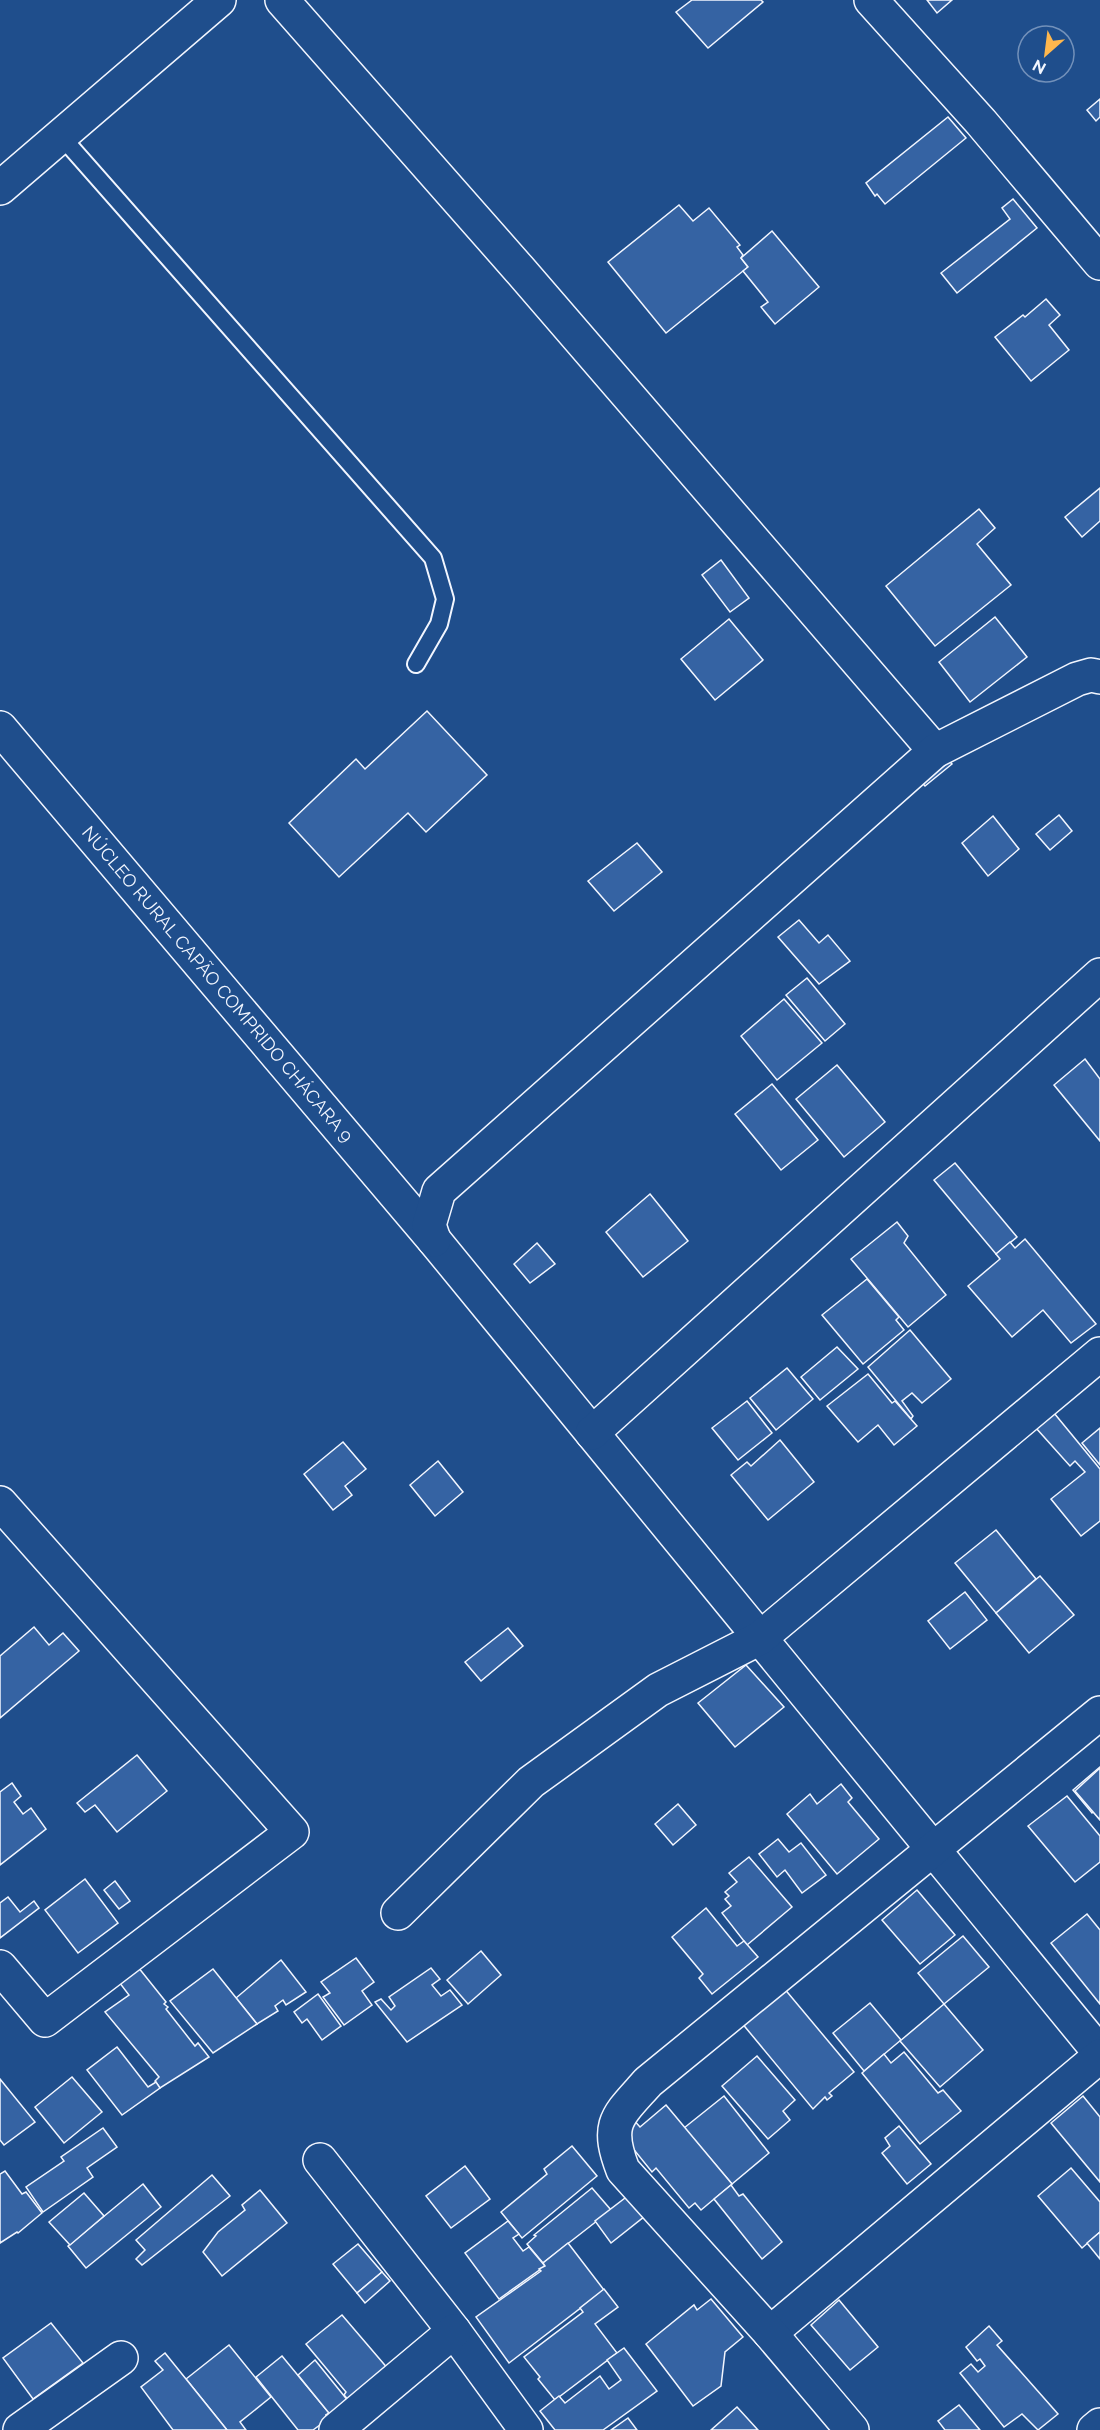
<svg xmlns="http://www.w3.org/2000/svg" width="1100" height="2430" viewBox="0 0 1100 2430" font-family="Raleway,sans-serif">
<rect width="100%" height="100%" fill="#1f4e8c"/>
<g fill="#3563a3" stroke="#f2f6ff" stroke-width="1.5">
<polygon points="692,0 761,0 763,2 708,48 676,12"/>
<polygon points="927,0 952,0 937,13"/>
<polygon points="1100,99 1100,117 1096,121 1087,110"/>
<polygon points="948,117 966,138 885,204 877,194 875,196 866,183"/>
<polygon points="1013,199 1037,228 957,293 941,273 1010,219 1002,208"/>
<polygon points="679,205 693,221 709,208 740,245 737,247 743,255 741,258 748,267 666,333 608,262"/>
<polygon points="772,231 819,287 775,324 761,307 768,302 743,271 748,267 741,258"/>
<polygon points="1046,299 1060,315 1049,325 1069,350 1031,381 995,337 1023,315 1025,317"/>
<polygon points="1100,488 1100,521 1082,537 1065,517"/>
<polygon points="979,509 995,528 977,544 1011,585 935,646 886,586"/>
<polygon points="721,560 749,598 730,612 702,575"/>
<polygon points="995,617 1027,657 970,702 939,662"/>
<polygon points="729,619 763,660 715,700 681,659"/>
<polygon points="427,711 487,775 426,832 408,813 339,877 289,823 356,759 365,769"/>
<polygon points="943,754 952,764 925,786 916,776"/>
<polygon points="1059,815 1072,831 1050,850 1036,834"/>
<polygon points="993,816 1019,849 988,876 962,843"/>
<polygon points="637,843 662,872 614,911 588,881"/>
<polygon points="799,920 819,943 828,935 850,961 819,984 778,937"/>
<polygon points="807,978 845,1024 825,1041 786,995"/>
<polygon points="784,999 822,1043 777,1080 741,1036"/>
<polygon points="1085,1059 1100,1079 1100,1141 1054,1085"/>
<polygon points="837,1065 885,1122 844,1157 796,1099"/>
<polygon points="772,1084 818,1140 781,1170 735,1114"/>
<polygon points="955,1163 1017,1237 996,1254 934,1180"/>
<polygon points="650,1194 688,1241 643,1277 606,1232"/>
<polygon points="897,1222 908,1236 904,1243 946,1295 908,1327 851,1259"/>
<polygon points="1025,1239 1096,1324 1071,1343 1043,1310 1012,1337 968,1286 1000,1259 996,1254 1010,1242 1015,1248"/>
<polygon points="537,1243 555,1264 530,1283 514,1264"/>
<polygon points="867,1279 899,1317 896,1320 904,1330 863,1364 822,1315"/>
<polygon points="910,1330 951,1379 922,1403 912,1393 902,1401 913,1416 911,1419 868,1367"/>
<polygon points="837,1347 858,1369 820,1400 801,1377"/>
<polygon points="787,1368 813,1399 776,1430 750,1398"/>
<polygon points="868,1374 892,1403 895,1401 917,1426 894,1445 878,1425 858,1442 827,1406"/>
<polygon points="747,1401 772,1433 738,1460 712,1428"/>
<polygon points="1054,1413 1100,1469 1100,1521 1081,1536 1051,1499 1085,1472 1075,1461 1070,1466 1036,1428"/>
<polygon points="1100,1428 1100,1465 1082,1443"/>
<polygon points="780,1440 814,1482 768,1520 731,1475 747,1462 751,1466"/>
<polygon points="343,1442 366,1469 345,1486 352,1495 333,1510 304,1474"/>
<polygon points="438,1461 463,1492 435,1516 410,1485"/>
<polygon points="996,1530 1036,1579 996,1613 955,1563"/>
<polygon points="1040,1576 1074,1615 1029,1653 996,1613"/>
<polygon points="965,1592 987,1620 950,1649 928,1621"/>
<polygon points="34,1627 49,1645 63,1633 79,1651 0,1718 0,1656"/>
<polygon points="508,1628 523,1646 481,1681 465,1662"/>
<polygon points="746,1665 784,1707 735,1747 698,1703"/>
<polygon points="137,1755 167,1791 117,1832 95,1805 85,1812 77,1803"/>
<polygon points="1100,1767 1100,1806 1092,1813 1073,1790"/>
<polygon points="1100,1768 1100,1820 1075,1791"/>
<polygon points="12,1783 21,1796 14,1802 23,1814 31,1808 46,1829 0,1865 0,1792"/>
<polygon points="841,1784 852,1798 848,1802 879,1839 837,1874 787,1814 810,1794 817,1804"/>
<polygon points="1067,1796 1100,1836 1100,1862 1075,1882 1028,1826"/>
<polygon points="678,1804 696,1825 673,1845 655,1824"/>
<polygon points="778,1839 789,1852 801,1843 826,1875 802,1893 785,1870 777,1877 759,1854"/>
<polygon points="749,1857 792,1907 747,1945 722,1913 731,1906 725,1899 729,1896 725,1892 737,1882 729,1873"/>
<polygon points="85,1879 118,1923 78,1953 45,1910"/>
<polygon points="115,1881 130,1901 119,1909 104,1890"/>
<polygon points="917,1890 955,1935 920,1964 882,1920"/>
<polygon points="8,1897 20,1912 34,1901 39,1908 0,1938 0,1903"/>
<polygon points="706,1908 737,1946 744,1941 758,1957 712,1994 699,1978 703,1974 672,1937"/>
<polygon points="1087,1914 1100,1930 1100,2004 1051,1943"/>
<polygon points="963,1936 989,1967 944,2004 918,1973"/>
<polygon points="481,1951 501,1975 468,2004 447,1980"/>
<polygon points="356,1958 374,1982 362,1991 372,2005 344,2025 323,1997 330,1993 321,1982"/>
<polygon points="281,1960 306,1992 286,2005 283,2000 275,2006 278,2011 257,2024 236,1998"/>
<polygon points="138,1967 166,2002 164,2004 168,2007 166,2009 195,2046 198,2043 209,2057 160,2088 155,2081 159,2077 105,2012 129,1995 119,1982"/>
<polygon points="431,1968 440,1979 432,1985 441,1996 450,1990 462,2005 407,2042 375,2002 381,1999 391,2010 395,2006 389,1997"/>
<polygon points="213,1969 257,2024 213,2053 170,2001"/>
<polygon points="783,1987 854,2072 829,2093 832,2096 827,2100 825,2097 813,2109 741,2022"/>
<polygon points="318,1994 341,2026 322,2040 307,2019 302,2023 294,2012"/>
<polygon points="870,2003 901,2040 864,2071 833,2033"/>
<polygon points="944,2004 983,2050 940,2087 900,2041"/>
<polygon points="117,2047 148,2087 156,2082 160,2088 122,2115 87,2070"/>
<polygon points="904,2052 938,2093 943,2090 961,2111 920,2144 862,2073 884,2054 891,2063"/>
<polygon points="757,2056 795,2100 783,2111 790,2120 768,2139 722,2086"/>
<polygon points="72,2077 102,2112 64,2143 35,2107"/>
<polygon points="0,2079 35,2122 4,2145 0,2140"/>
<polygon points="724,2096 769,2153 732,2184 684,2128"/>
<polygon points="1083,2096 1100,2117 1100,2182 1051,2123"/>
<polygon points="666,2105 732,2184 701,2210 695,2203 689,2208 656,2168 652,2172 618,2130 632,2118 640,2127"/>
<polygon points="899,2126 931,2164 907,2184 882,2153 890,2146 885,2138"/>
<polygon points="103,2128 117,2147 87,2168 93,2177 43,2212 26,2187 64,2161 61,2157"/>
<polygon points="572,2146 597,2176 522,2238 501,2212 547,2174 544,2169"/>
<polygon points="465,2166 490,2199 451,2228 426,2196"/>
<polygon points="1071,2168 1100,2202 1100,2232 1082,2248 1038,2196"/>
<polygon points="5,2171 22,2194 26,2192 42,2213 18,2233 17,2232 0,2243 0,2174"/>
<polygon points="212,2175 230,2196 142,2265 136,2259 145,2250 136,2240"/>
<polygon points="143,2184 161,2207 86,2268 68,2246"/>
<polygon points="731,2185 739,2196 743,2194 782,2242 762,2259 714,2199"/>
<polygon points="592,2188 611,2210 543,2263 527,2244 536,2236 534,2235"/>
<polygon points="260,2190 287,2223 222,2276 203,2252 218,2232 245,2210 242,2205"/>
<polygon points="84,2193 104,2216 70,2245 49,2222"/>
<polygon points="629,2195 645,2216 611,2243 595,2221"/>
<polygon points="508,2221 519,2234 513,2238 523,2251 529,2247 545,2266 499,2299 465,2253"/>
<polygon points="1100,2232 1100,2259 1087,2243"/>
<polygon points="568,2243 604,2290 509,2363 476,2317 541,2271 539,2269 545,2266 543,2263"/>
<polygon points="358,2244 382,2272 357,2293 333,2264"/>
<polygon points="382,2272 390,2281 365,2303 357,2293"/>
<polygon points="604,2289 618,2307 595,2324 617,2353 555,2400 538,2379 540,2377 524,2357 583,2312 580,2308"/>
<polygon points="711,2299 743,2337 725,2352 721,2386 693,2406 646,2344 694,2305 697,2310"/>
<polygon points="839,2300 878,2347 850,2370 811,2325"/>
<polygon points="342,2315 389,2370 351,2403 344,2395 346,2392 306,2344"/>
<polygon points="51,2323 83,2363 33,2399 3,2358"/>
<polygon points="989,2326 1002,2341 997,2345 1058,2414 1038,2430 1022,2414 1004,2427 960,2373 971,2364 978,2372 985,2366 980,2359 977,2361 966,2347"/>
<polygon points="229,2345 271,2397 240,2422 246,2430 227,2430 186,2379"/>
<polygon points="624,2348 657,2391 603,2430 555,2430 540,2411 559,2396 565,2403 600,2376 609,2389 621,2380 607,2360"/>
<polygon points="165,2353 186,2379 227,2430 173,2430 141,2387 163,2370 155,2361"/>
<polygon points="282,2356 329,2413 326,2415 328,2419 313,2430 298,2430 256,2377"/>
<polygon points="315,2360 349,2402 328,2419 326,2415 329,2413 298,2375"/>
<polygon points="959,2405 980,2430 945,2430 938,2421"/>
<polygon points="737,2407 758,2430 711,2430"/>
<polygon points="628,2418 637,2430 611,2430"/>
</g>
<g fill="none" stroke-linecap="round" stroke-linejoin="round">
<g stroke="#f2f6ff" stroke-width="20">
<polyline id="lane" points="61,136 433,558 445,599 439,624 416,664"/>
</g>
<g stroke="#f2f6ff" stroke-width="36">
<g id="street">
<polyline points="282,0 519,269 935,751"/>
<polyline points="871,0 981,122 1100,263"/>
<polyline points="0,188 219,0"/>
<path id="s1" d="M0 728 434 1240 1100 2053"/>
<polyline points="434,1240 429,1225 439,1191 935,751 1077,679 1091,675 1100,677"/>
<polyline points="592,1433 1100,975"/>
<polyline points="0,1503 292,1832 45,2020 0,1967"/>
<polyline points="398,1913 531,1782 658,1690 760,1638 1100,1354"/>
<polyline points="320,2160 454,2331 526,2430"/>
<polyline points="770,2333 1100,2056"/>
<polyline points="20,2430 121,2358"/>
<polyline points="336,2430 454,2331"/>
<path d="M852 2430 770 2333 623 2170C605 2123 617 2117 648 2082L1100 1713"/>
<polyline points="1094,2430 1100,2425"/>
</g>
</g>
<use href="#lane" stroke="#1f4e8c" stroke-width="16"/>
<use href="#street" stroke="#1f4e8c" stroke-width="33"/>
</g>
<g text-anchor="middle" stroke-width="4.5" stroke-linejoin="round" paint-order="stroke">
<g font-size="18" fill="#f2f6ff" stroke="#1f4e8c">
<text dy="6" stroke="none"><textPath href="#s1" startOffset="336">NÚCLEO RURAL CAPÃO COMPRIDO CHÁCARA 9</textPath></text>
</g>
</g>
<g transform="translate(1046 54) rotate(208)"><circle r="28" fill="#1f4e8c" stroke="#7391ba" stroke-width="1.5"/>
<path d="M0-4.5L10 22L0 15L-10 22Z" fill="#ffb74d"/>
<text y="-9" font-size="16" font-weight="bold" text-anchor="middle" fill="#f2f6ff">N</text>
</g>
</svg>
